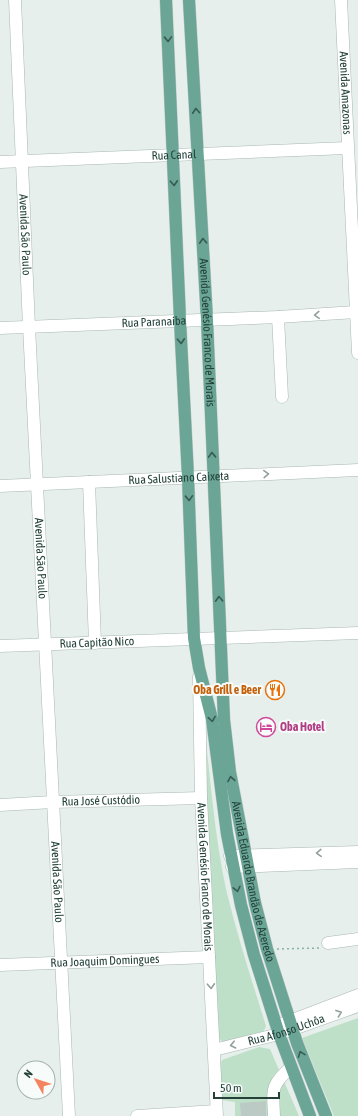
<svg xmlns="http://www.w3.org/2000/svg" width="358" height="1116" viewBox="0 0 358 1116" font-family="'Asap Condensed',sans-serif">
<rect width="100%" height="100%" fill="#e6efeb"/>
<g fill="#bfe0c8">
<path d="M203 733H205C211 785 215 838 226 889 237 935 252 981 266 1026L263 1033 224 1044 218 1037Z"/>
<polygon points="358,1018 358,1116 334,1116 302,1038"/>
<polygon points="259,1047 270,1049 299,1116 235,1116 235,1102 222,1100 220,1066 222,1060"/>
</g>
<polygon fill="#bbcac4" points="266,1101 266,1116 241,1116 240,1103"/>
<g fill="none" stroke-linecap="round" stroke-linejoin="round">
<g stroke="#a8b8b2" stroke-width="13">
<g id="minor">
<path id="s1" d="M15 0 29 327 69 1116"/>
<path id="s2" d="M341 0 358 353"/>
<path id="s3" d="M0 162 347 148"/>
<polyline points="278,317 282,397"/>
<path id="s4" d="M0 328 278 317 356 312"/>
<polyline points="89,482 95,643"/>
<path id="s5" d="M0 486 358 470"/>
<path id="s6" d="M0 646 358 633"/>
<path id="s7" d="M199 677 201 798 217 1116"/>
<path id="s8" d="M0 805 53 802 201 798"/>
<polyline points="230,856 358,852"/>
<polyline points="232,867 358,862"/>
<polyline points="328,943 358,939"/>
<path id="s9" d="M0 965 209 957"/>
<polyline points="277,1026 358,995"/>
<path id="s10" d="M214 1050 279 1034 358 1006"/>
<polyline points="137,1116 216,1111"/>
<path d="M274 1116C273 1089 270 1086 291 1067"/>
</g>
</g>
<g stroke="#c2cac8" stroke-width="13">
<g id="major">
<polyline points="166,0 180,320 188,477 194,638 199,668 212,719 227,834 241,905 254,955 279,1034 310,1116"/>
<path id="s11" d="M189 0 207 320 224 720 230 772 255 903 267 949 297 1043 326 1116"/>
</g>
</g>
<polyline stroke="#86b3a5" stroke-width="1.5" stroke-dasharray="2 3" stroke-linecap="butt" points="277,949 320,948"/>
<use href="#minor" stroke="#fff" stroke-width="12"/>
<use href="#major" stroke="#6aa596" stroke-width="12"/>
</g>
<defs><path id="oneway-chevron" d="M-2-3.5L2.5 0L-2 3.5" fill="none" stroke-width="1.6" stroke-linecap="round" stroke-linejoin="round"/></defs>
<g stroke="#365b51">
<use href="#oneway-chevron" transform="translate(168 39) rotate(88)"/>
<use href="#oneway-chevron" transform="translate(196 111) rotate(-94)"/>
<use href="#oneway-chevron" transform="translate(174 183) rotate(87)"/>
<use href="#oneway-chevron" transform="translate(203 241) rotate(-93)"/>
<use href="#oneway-chevron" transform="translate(181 341) rotate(87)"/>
<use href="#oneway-chevron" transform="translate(212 455) rotate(-92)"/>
<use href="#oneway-chevron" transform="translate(189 498) rotate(88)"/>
<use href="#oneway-chevron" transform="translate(219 599) rotate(-93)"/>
<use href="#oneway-chevron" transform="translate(212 719) rotate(81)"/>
<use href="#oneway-chevron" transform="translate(231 779) rotate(-100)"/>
<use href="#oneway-chevron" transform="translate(237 889) rotate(77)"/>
<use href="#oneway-chevron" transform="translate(301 1054) rotate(-111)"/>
</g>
<g stroke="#92a09c">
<use href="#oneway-chevron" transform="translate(317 315) rotate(177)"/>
<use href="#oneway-chevron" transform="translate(266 474) rotate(-2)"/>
<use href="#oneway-chevron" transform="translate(319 853) rotate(178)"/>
<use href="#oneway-chevron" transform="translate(211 986) rotate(87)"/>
<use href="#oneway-chevron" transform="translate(339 1013) rotate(-20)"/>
<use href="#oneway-chevron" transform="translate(233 1045) rotate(167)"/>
</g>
<defs>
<g id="restaurant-ring" transform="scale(1)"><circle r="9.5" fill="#f7fbf9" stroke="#e8710a" stroke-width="1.5"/><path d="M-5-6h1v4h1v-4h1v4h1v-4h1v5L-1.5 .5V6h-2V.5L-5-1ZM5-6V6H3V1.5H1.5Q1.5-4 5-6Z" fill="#e8710a"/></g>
<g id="hotel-ring" transform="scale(1)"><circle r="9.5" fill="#f7fbf9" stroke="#d1479c" stroke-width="1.5"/><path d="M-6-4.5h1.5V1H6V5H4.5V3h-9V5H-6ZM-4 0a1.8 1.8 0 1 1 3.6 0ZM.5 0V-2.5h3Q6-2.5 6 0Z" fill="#d1479c"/></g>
</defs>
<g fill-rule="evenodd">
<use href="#restaurant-ring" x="275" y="690"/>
<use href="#hotel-ring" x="266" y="727"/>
</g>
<g text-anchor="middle" stroke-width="4" stroke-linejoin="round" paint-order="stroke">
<g font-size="12" fill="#24423a" stroke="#f7fbf9">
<text dy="4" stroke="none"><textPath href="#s2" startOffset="93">Avenida Amazonas</textPath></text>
<text dy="4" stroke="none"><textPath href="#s3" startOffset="174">Rua Canal</textPath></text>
<text dy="4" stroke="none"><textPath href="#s1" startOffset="235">Avenida São Paulo</textPath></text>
<text dy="4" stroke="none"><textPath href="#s4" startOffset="154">Rua Paranaíba</textPath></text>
<text dy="4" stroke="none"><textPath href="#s11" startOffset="333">Avenida Genésio Franco de Morais</textPath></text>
<text dy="4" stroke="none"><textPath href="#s5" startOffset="179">Rua Salustiano Caixeta</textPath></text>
<text dy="4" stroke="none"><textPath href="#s1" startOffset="559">Avenida São Paulo</textPath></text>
<text dy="4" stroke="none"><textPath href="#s6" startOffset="97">Rua Capitão Nico</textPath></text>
<text dy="4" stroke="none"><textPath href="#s8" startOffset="101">Rua José Custódio</textPath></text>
<text dy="4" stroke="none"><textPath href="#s7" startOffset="200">Avenida Genésio Franco de Morais</textPath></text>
<text dy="4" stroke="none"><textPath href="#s11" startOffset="885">Avenida Eduardo Brandão de Azeredo</textPath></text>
<text dy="4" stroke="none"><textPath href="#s1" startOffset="883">Avenida São Paulo</textPath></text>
<text dy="4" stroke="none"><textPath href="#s9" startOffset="105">Rua Joaquim Domingues</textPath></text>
<text dy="4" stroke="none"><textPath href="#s10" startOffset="75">Rua Afonso Uchôa</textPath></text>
</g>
<g font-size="12" font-weight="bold" fill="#c56008" stroke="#f7fbf9" text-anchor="end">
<text x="261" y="694">Oba Grill e Beer</text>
</g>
<g font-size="12" font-weight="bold" fill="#b23c85" stroke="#f7fbf9" text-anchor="start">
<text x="280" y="731">Oba Hotel</text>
</g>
</g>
<g transform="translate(36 1080) rotate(309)"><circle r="19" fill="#f7fbf9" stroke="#a3b1ad"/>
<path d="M0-3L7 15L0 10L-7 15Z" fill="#f4845f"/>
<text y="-6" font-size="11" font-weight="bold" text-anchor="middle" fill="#24423a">N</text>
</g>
<path d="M214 1092v6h65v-6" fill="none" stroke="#24423a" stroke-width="2"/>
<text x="220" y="1092" font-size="12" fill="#24423a" stroke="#f7fbf9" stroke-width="3" paint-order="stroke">50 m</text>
</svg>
